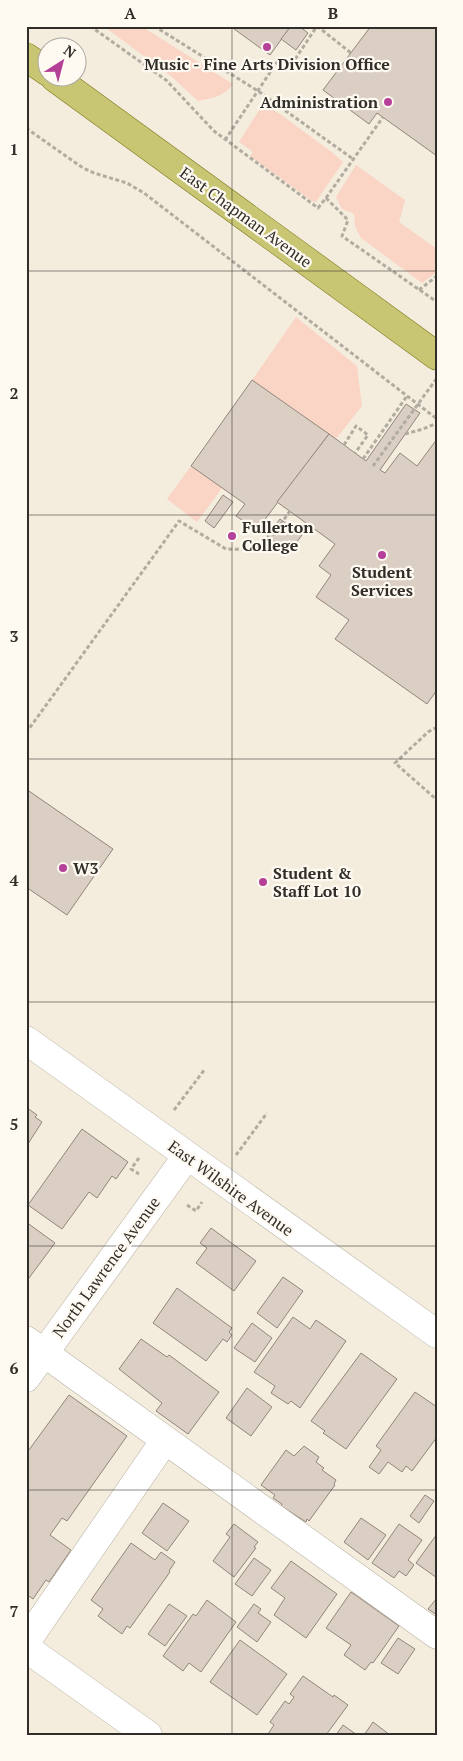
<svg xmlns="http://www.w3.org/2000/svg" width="463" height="1761" viewBox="0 0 463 1761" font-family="'PT Serif',serif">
<rect width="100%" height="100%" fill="#f4edde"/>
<g fill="#fad4c4">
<path d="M108 26H141L233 84C222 98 214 97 198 101L172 77 106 28Z"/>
<polygon points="261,107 271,109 280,114 333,153 343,162 315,203 250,156 253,152 239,142"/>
<polygon points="356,165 405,200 399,222 437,249 437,272 422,283 361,238 355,226 354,214 342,209 336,197"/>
<polygon points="296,317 357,366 362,406 336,439 252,380"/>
<polygon points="191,466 222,488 197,522 167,499"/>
</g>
<g fill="#dbcfc4" stroke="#92867c">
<polygon points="230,26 291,26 270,55"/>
<polygon points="291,26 299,26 308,33 296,50 281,39"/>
<polygon points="371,26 437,26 437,156 377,113 369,124 323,90"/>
<polygon points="252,380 329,434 257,530 236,516 245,504 191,466"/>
<polygon points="406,404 420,413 380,470 385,473 400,453 417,466 437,439 437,690 427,704 335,639 349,620 316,597 331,575 319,566 335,544 277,502 329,434 366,461"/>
<polygon points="223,495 233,502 214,528 205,521"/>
<polygon points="280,519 302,535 289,552 267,536"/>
<polygon points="26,789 113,849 67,915 26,887"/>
<polygon points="26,1107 37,1115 35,1117 42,1122 26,1147"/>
<polygon points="82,1129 128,1162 116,1179 112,1176 97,1198 89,1192 62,1229 28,1205"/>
<polygon points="26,1222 55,1243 26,1282"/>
<polygon points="211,1228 256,1261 234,1291 196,1263 207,1248 200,1243"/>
<polygon points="283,1277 303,1291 277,1328 257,1313"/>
<polygon points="177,1288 232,1328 229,1332 232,1335 227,1342 223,1339 206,1361 153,1323"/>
<polygon points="293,1317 310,1329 316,1320 346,1341 300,1408 291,1401 288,1404 271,1393 275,1386 254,1372"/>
<polygon points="252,1323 272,1338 255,1362 234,1348"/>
<polygon points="141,1339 167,1357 169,1355 219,1392 188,1434 156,1411 162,1403 119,1369"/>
<polygon points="361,1353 397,1379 346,1449 323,1433 325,1431 311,1421"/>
<polygon points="247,1388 272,1407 251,1436 226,1418"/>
<polygon points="415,1392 437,1407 437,1437 412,1471 406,1466 402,1472 388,1462 379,1474 369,1467 381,1450 376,1446"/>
<polygon points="69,1395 127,1436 67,1521 62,1518 50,1535 71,1550 49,1582 46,1580 33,1599 26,1594 26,1454"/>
<polygon points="304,1446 319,1457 316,1462 324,1468 322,1470 336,1480 334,1484 335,1485 309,1521 307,1519 306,1522 281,1506 282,1504 273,1498 275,1495 261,1485 286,1450 294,1456"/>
<polygon points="425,1495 434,1501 419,1523 410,1516"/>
<polygon points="163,1503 189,1521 167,1551 142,1533"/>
<polygon points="361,1518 386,1535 368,1560 344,1542"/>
<polygon points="234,1524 258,1542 254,1547 256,1548 234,1577 213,1561 230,1537 226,1534"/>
<polygon points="399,1524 422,1540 408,1560 414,1565 406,1576 399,1571 394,1578 372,1563"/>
<polygon points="437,1534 437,1578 416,1563"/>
<polygon points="131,1543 155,1560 161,1552 175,1562 169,1571 170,1572 130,1628 127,1626 122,1634 98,1616 103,1609 91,1600"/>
<polygon points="254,1558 271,1570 252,1596 235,1584"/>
<polygon points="291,1561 337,1594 306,1638 274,1615 285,1598 271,1588"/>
<polygon points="351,1592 399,1626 373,1663 371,1662 365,1670 344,1655 351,1645 326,1628"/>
<polygon points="437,1598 437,1615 428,1609"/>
<polygon points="207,1600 236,1622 201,1672 189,1663 183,1671 163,1656 193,1614 196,1616"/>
<polygon points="169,1604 187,1616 165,1646 148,1634"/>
<polygon points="254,1604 261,1609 258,1613 271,1622 257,1642 237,1627"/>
<polygon points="398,1638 415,1649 398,1674 381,1663"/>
<polygon points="240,1640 287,1674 257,1715 210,1682"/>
<polygon points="303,1676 333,1697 334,1695 348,1705 326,1735 270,1735 268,1734 274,1725 270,1722 285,1701 289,1704 294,1697 290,1694"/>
<polygon points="373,1722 390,1735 364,1735"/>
<polygon points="343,1725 357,1735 336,1735"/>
</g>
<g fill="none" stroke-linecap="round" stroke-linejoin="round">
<g stroke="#b7b1a3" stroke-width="29">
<g id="minor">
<polyline points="26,1040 437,1334"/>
<polyline points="26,1340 437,1635"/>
<polyline points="26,1378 187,1156"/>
<polyline points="26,1642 165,1440"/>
<polyline points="26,1648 148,1735"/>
</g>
</g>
<g stroke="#7c781c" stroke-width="29">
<g id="major">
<polyline points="26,57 48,72"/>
<polyline points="55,78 437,356"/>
</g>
</g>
<g stroke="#b1aca0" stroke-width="3" stroke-dasharray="4 2.5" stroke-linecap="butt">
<polyline points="90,26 166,80 214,131 318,208 326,198 348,220 342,236 437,302"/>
<polyline points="154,26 258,91 353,159"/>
<polyline points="317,26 351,53"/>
<polyline points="26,128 83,168 94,173 127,183 144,193 437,419"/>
<polyline points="225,140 279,59 292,64 317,26"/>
<polyline points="326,198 383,117"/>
<polyline points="419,290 437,276"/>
<polyline points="405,434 423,429 437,423"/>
<polyline points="344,445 356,426 368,435 355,453"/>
<polyline points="363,459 407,396"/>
<polyline points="437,727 428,732 395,763 437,800"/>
<polyline points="26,733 179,521 226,549 262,550 290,511"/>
<polyline points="174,1110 205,1069"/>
<polyline points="236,1155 267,1113"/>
<polyline points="139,1158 131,1169 139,1174"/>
<polyline points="187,1205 196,1211 202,1202"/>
</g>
<use href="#minor" stroke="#fff" stroke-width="28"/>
<use href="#major" stroke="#c9c673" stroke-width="28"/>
<polyline stroke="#b1aca0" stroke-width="3" stroke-dasharray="4 2.5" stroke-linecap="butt" points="373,466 437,378"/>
</g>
<path fill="none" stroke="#312e29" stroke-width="1" stroke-opacity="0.55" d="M232 26V1735M26 271H437M26 515H437M26 759H437M26 1002H437M26 1246H437M26 1490H437"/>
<g fill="#b54098" stroke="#fefaf2" stroke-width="2">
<circle cx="267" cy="47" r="5"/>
<circle cx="388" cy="102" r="5"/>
<circle cx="232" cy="536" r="5"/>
<circle cx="382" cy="555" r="5"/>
<circle cx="63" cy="868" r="5"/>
<circle cx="263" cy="882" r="5"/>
</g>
<g text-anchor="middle" stroke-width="4.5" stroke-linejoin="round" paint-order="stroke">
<g font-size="16" font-weight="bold" fill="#312e29" stroke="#fefaf2" text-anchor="start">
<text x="267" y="70" text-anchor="middle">Music - Fine Arts Division Office</text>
<text x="378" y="108" text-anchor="end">Administration</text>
<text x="242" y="533">Fullerton<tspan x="242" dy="18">College</tspan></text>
<text x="382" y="578" text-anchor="middle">Student<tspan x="382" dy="18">Services</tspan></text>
<text x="73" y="874">W3</text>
<text x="273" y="879">Student &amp;<tspan x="273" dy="18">Staff Lot 10</tspan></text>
</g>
<g font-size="16" fill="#312e29" stroke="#fefaf2">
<text transform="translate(246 217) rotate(36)" y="6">East Chapman Avenue</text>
<text transform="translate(231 1188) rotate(36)" y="6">East Wilshire Avenue</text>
<text transform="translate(106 1267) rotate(-54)" y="6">North Lawrence Avenue</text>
</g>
</g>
<rect width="463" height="1761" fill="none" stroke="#fefaf2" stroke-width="55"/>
<g transform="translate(62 62) rotate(36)"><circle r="24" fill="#fefaf2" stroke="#aca8a2"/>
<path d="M0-4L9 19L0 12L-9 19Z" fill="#b54098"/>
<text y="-8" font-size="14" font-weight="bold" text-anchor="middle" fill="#312e29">N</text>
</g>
<rect x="28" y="28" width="408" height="1706" fill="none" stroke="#312e29" stroke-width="2"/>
<g font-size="16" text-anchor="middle" font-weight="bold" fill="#312e29">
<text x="130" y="19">A</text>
<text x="333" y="19">B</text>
<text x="14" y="155">1</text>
<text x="14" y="399">2</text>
<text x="14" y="642">3</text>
<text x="14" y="886">4</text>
<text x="14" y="1130">5</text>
<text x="14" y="1374">6</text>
<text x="14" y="1617">7</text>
</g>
</svg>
